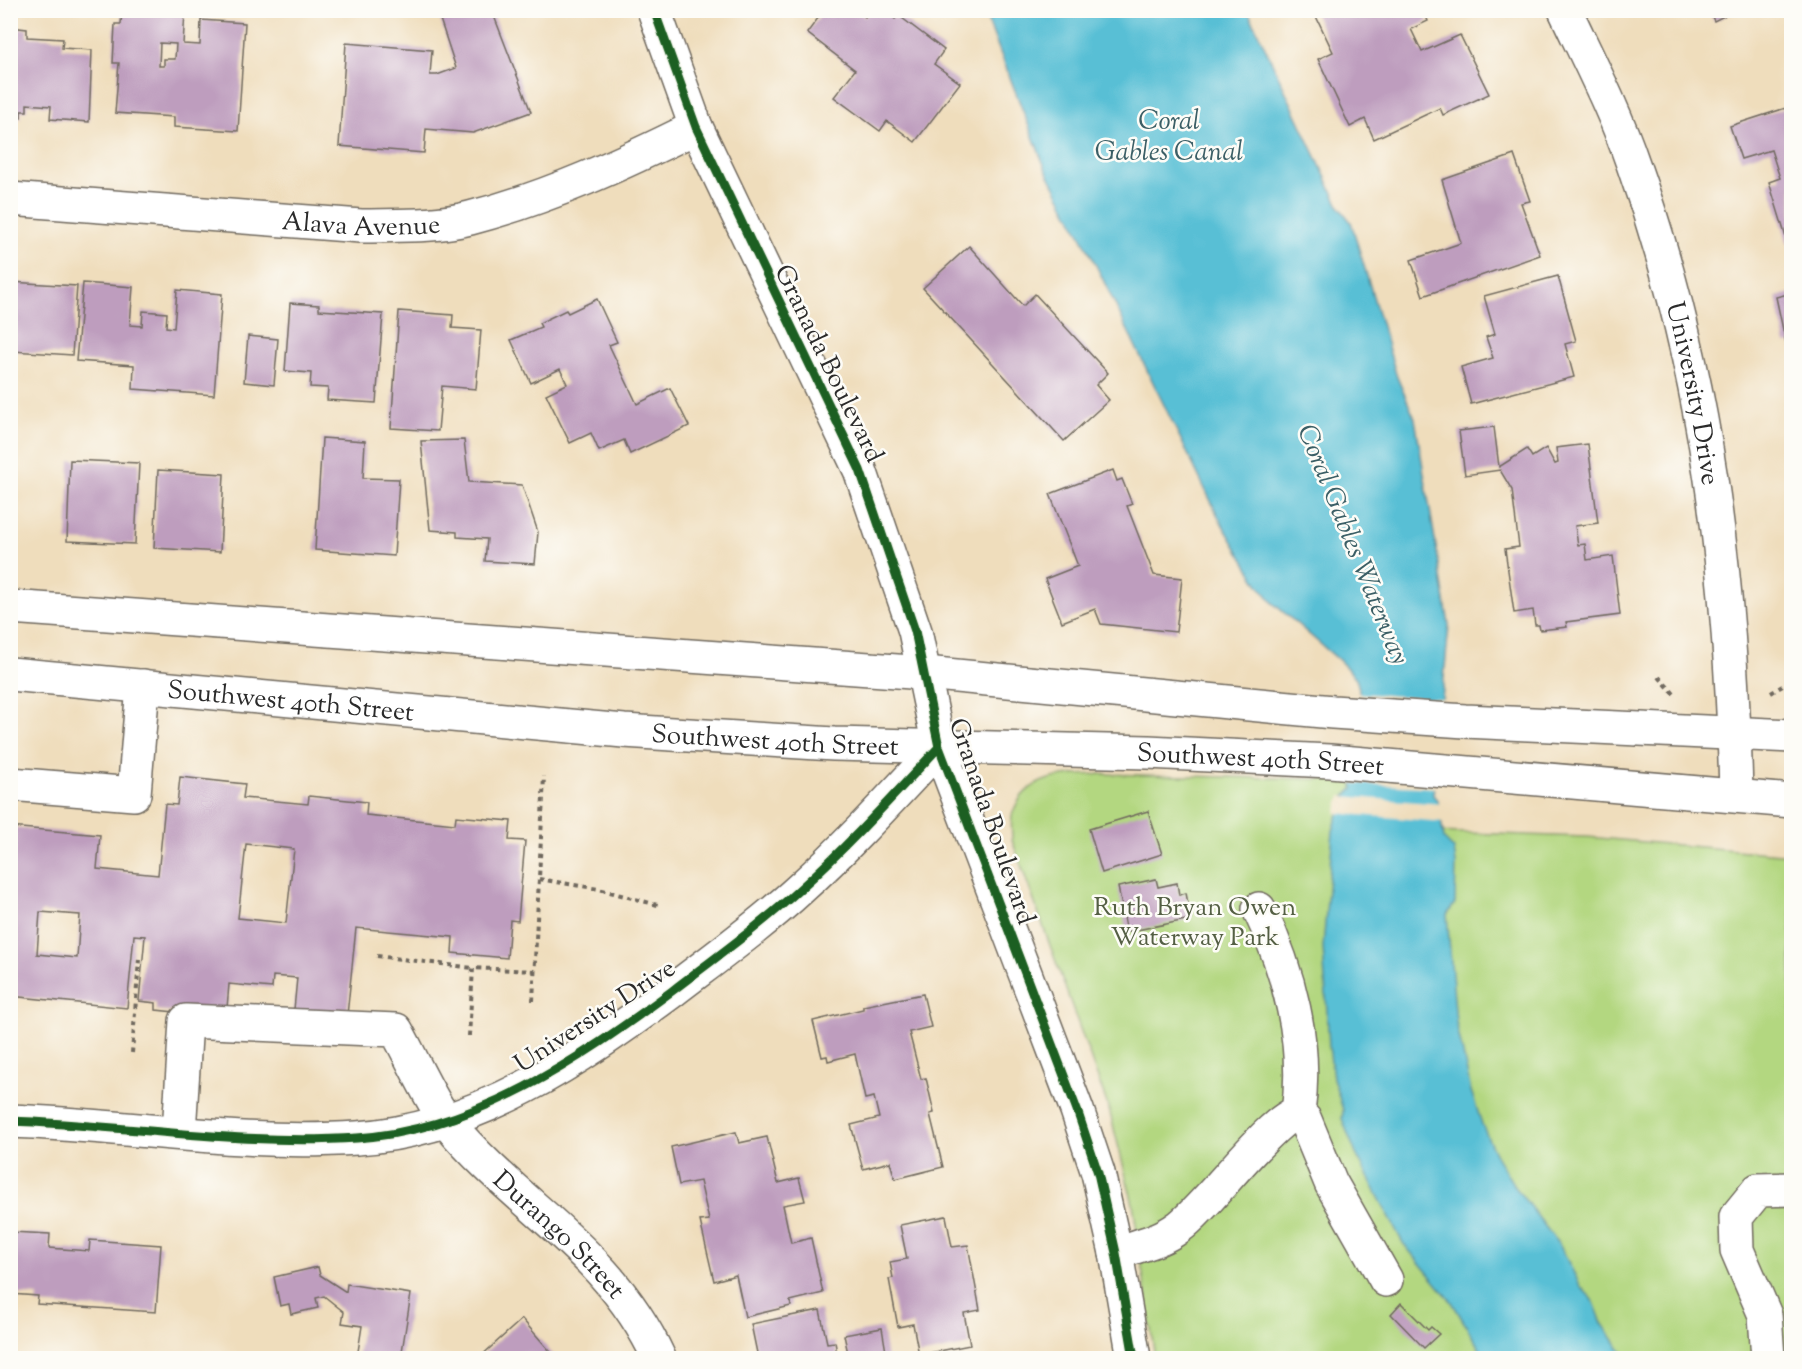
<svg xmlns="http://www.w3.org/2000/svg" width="1802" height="1369" viewBox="0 0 1802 1369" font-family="'Sorts Mill Goudy',serif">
<rect width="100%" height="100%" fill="#fdfcf7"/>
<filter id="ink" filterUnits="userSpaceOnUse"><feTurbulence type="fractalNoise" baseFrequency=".0167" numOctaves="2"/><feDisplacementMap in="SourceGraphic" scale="12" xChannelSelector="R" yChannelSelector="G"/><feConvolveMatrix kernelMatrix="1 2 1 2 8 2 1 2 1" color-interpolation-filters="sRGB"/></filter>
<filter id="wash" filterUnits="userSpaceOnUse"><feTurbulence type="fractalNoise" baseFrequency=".008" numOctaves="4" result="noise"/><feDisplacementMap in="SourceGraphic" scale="24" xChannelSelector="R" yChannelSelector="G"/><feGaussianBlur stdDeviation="1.35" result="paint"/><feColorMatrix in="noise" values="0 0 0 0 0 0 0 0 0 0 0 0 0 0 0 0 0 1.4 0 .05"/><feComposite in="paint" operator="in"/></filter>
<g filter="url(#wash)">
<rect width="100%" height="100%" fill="#efddbc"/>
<path fill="#b3d780" stroke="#6f8156" stroke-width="1.5" d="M1102 774 1353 780V790L1338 829 1587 837 1791 855V1358H1155L1133 1204 1109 1109 1012 840C1012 831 1010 820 1013 812 1027 773 1069 775 1102 774Z"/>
<polygon fill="#58bfd5" stroke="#427580" stroke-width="1.5" points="984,11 1248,11 1340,208 1351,222 1397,377 1415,419 1449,625 1433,795 1438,801 1444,839 1454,849 1456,864 1455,903 1447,915 1456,1022 1471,1091 1482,1124 1495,1154 1513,1184 1560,1246 1581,1287 1593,1300 1602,1323 1626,1358 1485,1358 1452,1302 1403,1243 1356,1154 1342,1119 1343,1110 1333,1078 1329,1046 1323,947 1333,831 1343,798 1353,789 1359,689 1356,678 1340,661 1273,603 1259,585 1221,522 1091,255 1046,170"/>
<g fill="#efddbc">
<polygon points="1356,693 1445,699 1436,788 1350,783"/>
<polygon points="1341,796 1442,804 1444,822 1336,813"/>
</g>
<g id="blocks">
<g fill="#be9dbe" fill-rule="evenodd">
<path d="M122 10 185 12 183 44 200 45 201 20 245 23 238 131 174 127V117L115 113 119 63H113L115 24H121ZM160 43 176 44 175 59H164V66H159Z"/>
<polygon points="437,10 507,10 494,16 531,112 473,133 426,129 424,153 339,146 346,43 432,50 430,75 437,75 456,68"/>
<polygon points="824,10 857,10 865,17 870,10 884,10 895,19 898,15 944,50 934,64 960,83 915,142 887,121 880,131 834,97 855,70 807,33"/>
<polygon points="1313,10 1423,10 1428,21 1411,29 1422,52 1460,35 1489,94 1443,115 1440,108 1374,139 1365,119 1350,127 1318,59 1333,52"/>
<polygon points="1709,10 1736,10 1714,21"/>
<polygon points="10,27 27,29 27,37 63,39 62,48 92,50 89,122 50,119 51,106 27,104 27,111 21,111 21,118 10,117"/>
<polygon points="1792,106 1792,243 1788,244 1769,182 1780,178 1771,150 1741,159 1730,126"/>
<polygon points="1514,155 1530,201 1521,203 1540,255 1423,296 1411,260 1461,243 1442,180"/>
<polygon points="969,246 1023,306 1035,294 1108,373 1096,385 1109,400 1064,441 923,288"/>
<polygon points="1558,276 1576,341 1565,344 1574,377 1471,404 1461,367 1493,358 1486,337 1495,334 1484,296"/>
<polygon points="10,282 77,286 72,355 13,351 10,367"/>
<polygon points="83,283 133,287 130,325 142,326 143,311 167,313 166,327 174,328 177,290 222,294 214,395 133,389 134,365 76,361"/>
<polygon points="1792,293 1792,343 1786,344 1776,297"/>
<polygon points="597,299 617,342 609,345 637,404 670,388 689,426 630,454 624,440 599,451 591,433 570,443 546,394 567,384 560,369 531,383 511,340 541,327 539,323 566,310 568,313"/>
<polygon points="290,303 319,305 319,310 383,314 376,403 327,400 328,388 310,387 311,373 285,371"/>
<polygon points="399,311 453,315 452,328 481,330 476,389 442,386 438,431 391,428"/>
<polygon points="248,336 278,339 274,385 244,382"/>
<polygon points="1494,427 1499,467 1527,449 1532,457 1546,448 1555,464 1558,463 1556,448 1588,444 1598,523 1575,526 1578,545 1585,544 1587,560 1613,556 1620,615 1566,622 1567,627 1540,630 1539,625 1535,625 1533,610 1514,613 1505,549 1519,547 1512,490 1500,470 1465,475 1459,431"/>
<polygon points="322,438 365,441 363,478 399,479 394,556 315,550"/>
<polygon points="464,440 469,482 522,485 538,532 535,564 485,561 487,539 457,537 457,532 430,530 421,441"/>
<polygon points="70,460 139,463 135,544 67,541"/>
<polygon points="158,470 224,474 220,552 154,548"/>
<polygon points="1113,470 1117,481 1122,479 1132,504 1127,506 1154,575 1182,578 1176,632 1101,624 1095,609 1062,622 1045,579 1078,566 1050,494"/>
<path d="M180 777 245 784 243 798 308 804 309 796 367 802 366 815 455 824 456 816 511 821 509 840 525 841 518 921 510 920 507 958 452 953 453 937 356 928 346 1025 293 1020 297 978 273 976 272 988 229 984 227 1008 214 1016 156 1010V1003L139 1001 145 936 134 935 127 1008 10 996V827L100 835 97 869 158 875 165 804 177 805ZM246 844 294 849 286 923 238 918ZM40 912 80 915 77 958 37 954Z"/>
<polygon points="1148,811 1162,854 1102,873 1089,829"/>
<polygon points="1156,879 1158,887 1177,883 1179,895 1186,893 1191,919 1127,932 1118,887"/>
<polygon points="923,994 931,1027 909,1032 921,1079 926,1078 934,1113 930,1114 943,1167 895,1179 890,1162 863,1169 851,1125 879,1118 874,1097 865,1099 855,1054 828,1061 827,1056 822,1057 813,1021 863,1009 863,1006"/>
<polygon points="736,1132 739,1143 767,1137 778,1183 799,1178 805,1201 783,1205 791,1243 811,1238 823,1293 790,1301 791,1306 745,1317 736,1275 714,1281 700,1221 709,1220 700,1181 679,1185 671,1147"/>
<polygon points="946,1216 952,1247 968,1245 980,1310 964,1313 970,1345 919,1355 913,1324 898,1327 889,1279 893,1278 890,1262 907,1259 900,1225"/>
<polygon points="10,1232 50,1234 49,1248 89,1251 90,1240 161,1245 156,1312 37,1304 38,1296 10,1294"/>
<polygon points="318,1267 320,1275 346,1292 347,1284 411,1294 401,1358 357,1358 362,1326 342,1323 344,1312 324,1296 316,1298 318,1308 291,1314 289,1304 280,1306 274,1277"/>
<polygon points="1401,1303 1428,1330 1431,1327 1439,1334 1424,1348 1391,1314"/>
<polygon points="820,1310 827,1343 835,1342 838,1358 758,1358 751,1324"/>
<polygon points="522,1319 556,1358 479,1358"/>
<polygon points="882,1328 887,1358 849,1358 844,1335"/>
</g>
</g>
</g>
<g filter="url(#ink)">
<use href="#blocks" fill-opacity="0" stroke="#70695e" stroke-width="1.5"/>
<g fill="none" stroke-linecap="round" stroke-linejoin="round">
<g stroke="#70695e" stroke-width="36">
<g id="minor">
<polyline points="654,10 696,127 860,470 915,631 939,747 1077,1110 1098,1173 1116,1253 1134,1358"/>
<path id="s1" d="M1565 10C1589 61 1615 111 1633 164 1707 372 1731 575 1736 795"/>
<path id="s2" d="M10 199 361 226C397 225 435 227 470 218 548 198 624 163 696 127"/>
<polyline points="10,784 134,794 143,686"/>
<path d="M1259 909C1289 971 1308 1043 1298 1113"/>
<path d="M10 1121C125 1125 242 1146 357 1138 476 1130 579 1060 672 991 715 958 761 925 801 888 850 844 894 795 939 747"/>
<path id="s3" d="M179 1132 186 1021 396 1030C411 1056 430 1100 447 1122 519 1209 609 1249 659 1358"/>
<path d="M1116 1253C1137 1246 1161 1241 1179 1227 1208 1206 1271 1118 1298 1113L1305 1120 1331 1183 1386 1280"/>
<polyline points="1768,1358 1765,1315 1737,1250 1736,1217 1758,1190 1792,1189"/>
</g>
</g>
<g stroke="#70695e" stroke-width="36">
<g id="major">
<polyline points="10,607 925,673 1333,712 1465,721 1792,736"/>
<path id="s4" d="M10 674 624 731 834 744 1148 752 1330 761 1792 801"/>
</g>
</g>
<g stroke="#70695e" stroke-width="4" stroke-dasharray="4.5 4.5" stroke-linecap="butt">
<polyline points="1659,677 1675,695"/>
<polyline points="1771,693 1784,685"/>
<polyline points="539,879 599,889 661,906"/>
<polyline points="377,956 473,968"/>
<polyline points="533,1001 544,776"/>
<polyline points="469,1036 473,968 534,971"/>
<polyline points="132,1053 139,959"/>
</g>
<use href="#minor" stroke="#fff" stroke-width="33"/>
<use href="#major" stroke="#fff" stroke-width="33"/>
<g stroke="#fdfcf7" stroke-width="13">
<g id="cycleway">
<polyline points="654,10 696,127 860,470 915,631 939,747 1077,1110 1098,1173 1116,1253 1134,1358"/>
<path d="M10 1121C125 1125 242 1146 357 1138 476 1130 579 1060 672 991 715 958 761 925 801 888 850 844 894 795 939 747"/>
</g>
</g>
<use href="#cycleway" stroke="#1b5e20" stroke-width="9"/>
</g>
</g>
<g text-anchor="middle" stroke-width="5" stroke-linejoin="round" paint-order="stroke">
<g font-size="26" fill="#2b2b2b" stroke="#fdfcf7">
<text dy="9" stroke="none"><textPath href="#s2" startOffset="352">Alava Avenue</textPath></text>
<text transform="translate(830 363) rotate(64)" y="9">Granada Boulevard</text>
<text dy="9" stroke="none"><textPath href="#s1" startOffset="406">University Drive</textPath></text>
<text dy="9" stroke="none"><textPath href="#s4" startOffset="282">Southwest 40th Street</textPath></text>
<text dy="9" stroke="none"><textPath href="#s4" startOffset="768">Southwest 40th Street</textPath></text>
<text dy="9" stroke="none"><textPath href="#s4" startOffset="1254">Southwest 40th Street</textPath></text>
<text transform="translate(993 821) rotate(71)" y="9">Granada Boulevard</text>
<text transform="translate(594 1015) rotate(-33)" y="9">University Drive</text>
<text dy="9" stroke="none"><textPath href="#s3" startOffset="586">Durango Street</textPath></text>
</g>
<g font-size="26" fill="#545f44" stroke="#fdfcf7">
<text x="1195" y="915">Ruth Bryan Owen<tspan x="1195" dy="30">Waterway Park</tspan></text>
</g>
<g font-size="27" font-style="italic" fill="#3b5f66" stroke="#fdfcf7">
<text x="1169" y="129">Coral<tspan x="1169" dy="31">Gables Canal</tspan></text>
<text transform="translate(1354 544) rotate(68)" y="9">Coral Gables Waterway</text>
</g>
</g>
<rect width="1802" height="1369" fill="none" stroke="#fdfcf7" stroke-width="36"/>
</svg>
